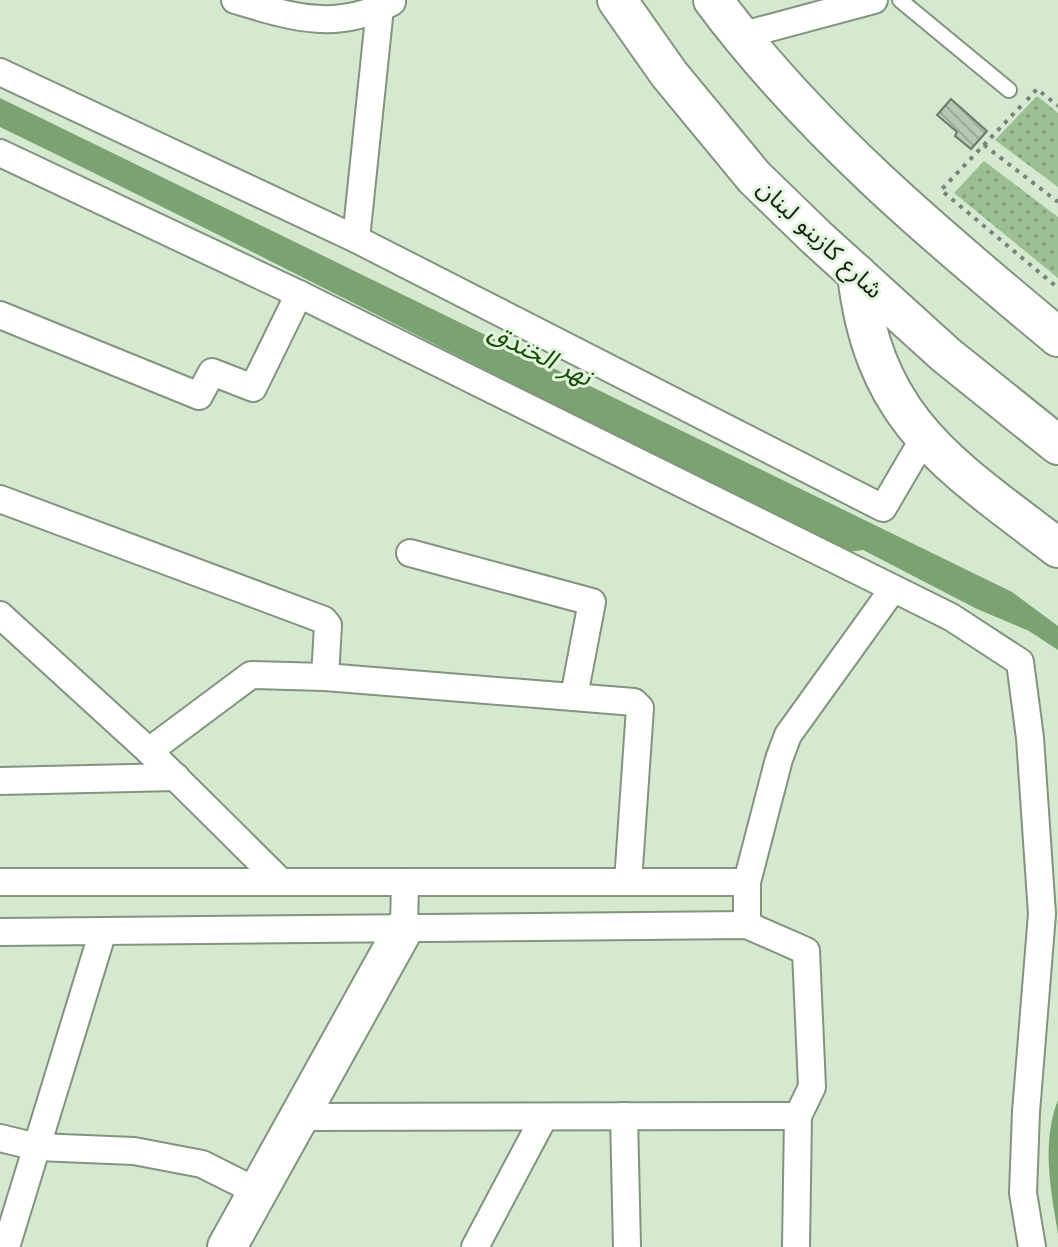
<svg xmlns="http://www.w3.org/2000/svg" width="1058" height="1247" viewBox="0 0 1058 1247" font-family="'Work Sans','Noto Sans Arabic',sans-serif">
<defs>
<pattern id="grass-dots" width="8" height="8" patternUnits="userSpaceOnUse" patternTransform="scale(2)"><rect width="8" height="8" fill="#9bbf93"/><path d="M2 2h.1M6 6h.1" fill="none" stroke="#7d9b77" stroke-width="1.8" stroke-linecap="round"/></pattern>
<pattern id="building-back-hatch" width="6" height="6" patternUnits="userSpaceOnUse" patternTransform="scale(2)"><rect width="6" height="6" fill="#b5c8b0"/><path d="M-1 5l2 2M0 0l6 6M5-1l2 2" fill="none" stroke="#9bab97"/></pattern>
</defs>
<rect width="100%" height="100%" fill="#d5e9d0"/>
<g fill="url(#grass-dots)">
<polygon points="1037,96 1058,113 1058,187 995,140"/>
<polygon points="984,161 1058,217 1058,278 954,193"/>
</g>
<g fill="#7aa371">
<path d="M0 98 1012 592 1058 626V650L1029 631 977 609 863 550 847 552C564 412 284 265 0 127Z"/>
<path d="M1058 1100V1234C1051 1190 1041 1143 1058 1100Z"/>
</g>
<polygon fill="url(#building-back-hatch)" stroke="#6a7c66" stroke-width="2" points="951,99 987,131 971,149 955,136 957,132 937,115"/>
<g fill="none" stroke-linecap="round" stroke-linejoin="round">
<g stroke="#82947e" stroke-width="18">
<polyline id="lane" points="900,0 1009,90"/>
</g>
<g stroke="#82947e" stroke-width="30">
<g id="street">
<path d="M235 0C292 17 336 32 392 2"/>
<polyline points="740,36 874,0"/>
<polyline points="0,72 356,239 883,508 924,438"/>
<polyline points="0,153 299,294 951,617 1020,662 1030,738 1042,914 1026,1112 1023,1193 1032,1247"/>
<polyline points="356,239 380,8"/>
<polyline points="0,315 199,396 212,372 253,388 299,294"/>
<polyline points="0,499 324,620 328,625 325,677"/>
<polyline points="410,553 592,602 574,696"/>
<polyline points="0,615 149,751 281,882"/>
<polyline points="149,751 251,675 325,677 634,702 640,708 628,882"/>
<polyline points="0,781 176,777"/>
<polyline points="0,882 747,882"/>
<polyline points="747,925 747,882 779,759 788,735 893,589"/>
<polyline points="404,928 405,882"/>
<polyline points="0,932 747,925 806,951 812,1087 798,1116 796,1247"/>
<polyline points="624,1116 627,1247"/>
<polyline points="300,1117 798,1116"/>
<polyline points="0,1138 37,1147 134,1151 202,1164 258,1192"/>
<polyline points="6,1247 103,931"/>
<polyline points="475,1247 544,1117"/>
</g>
</g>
<g stroke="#82947e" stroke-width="42">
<g id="secondary">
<polyline points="617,0 669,74 754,177 817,238 946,355 1058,445"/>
<path d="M713 0C809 129 935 235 1058 337"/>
<path d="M857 274C874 422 949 464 1058 548"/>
<polyline points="227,1247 404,928"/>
</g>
</g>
<g stroke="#778574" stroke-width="4" stroke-dasharray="4 6" stroke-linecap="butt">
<polyline points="1027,100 1037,89 1058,106"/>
<polyline points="1021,106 941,190 1058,288"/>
<polyline points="984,145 1058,202"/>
</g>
<use href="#lane" stroke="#fff" stroke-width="14"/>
<use href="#street" stroke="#fff" stroke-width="26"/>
<use href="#secondary" stroke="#fff" stroke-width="38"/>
</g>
<g text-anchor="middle" stroke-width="6" stroke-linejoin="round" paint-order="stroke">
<g font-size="24" fill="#181f16" stroke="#e2f6dd">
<text transform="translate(820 239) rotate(43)" y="8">شارع كازينو لبنان</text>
</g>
<g font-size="26" font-style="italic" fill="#174e06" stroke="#e2f6dd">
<text transform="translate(540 354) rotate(26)" y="9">نهر الخندق</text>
</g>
</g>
</svg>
